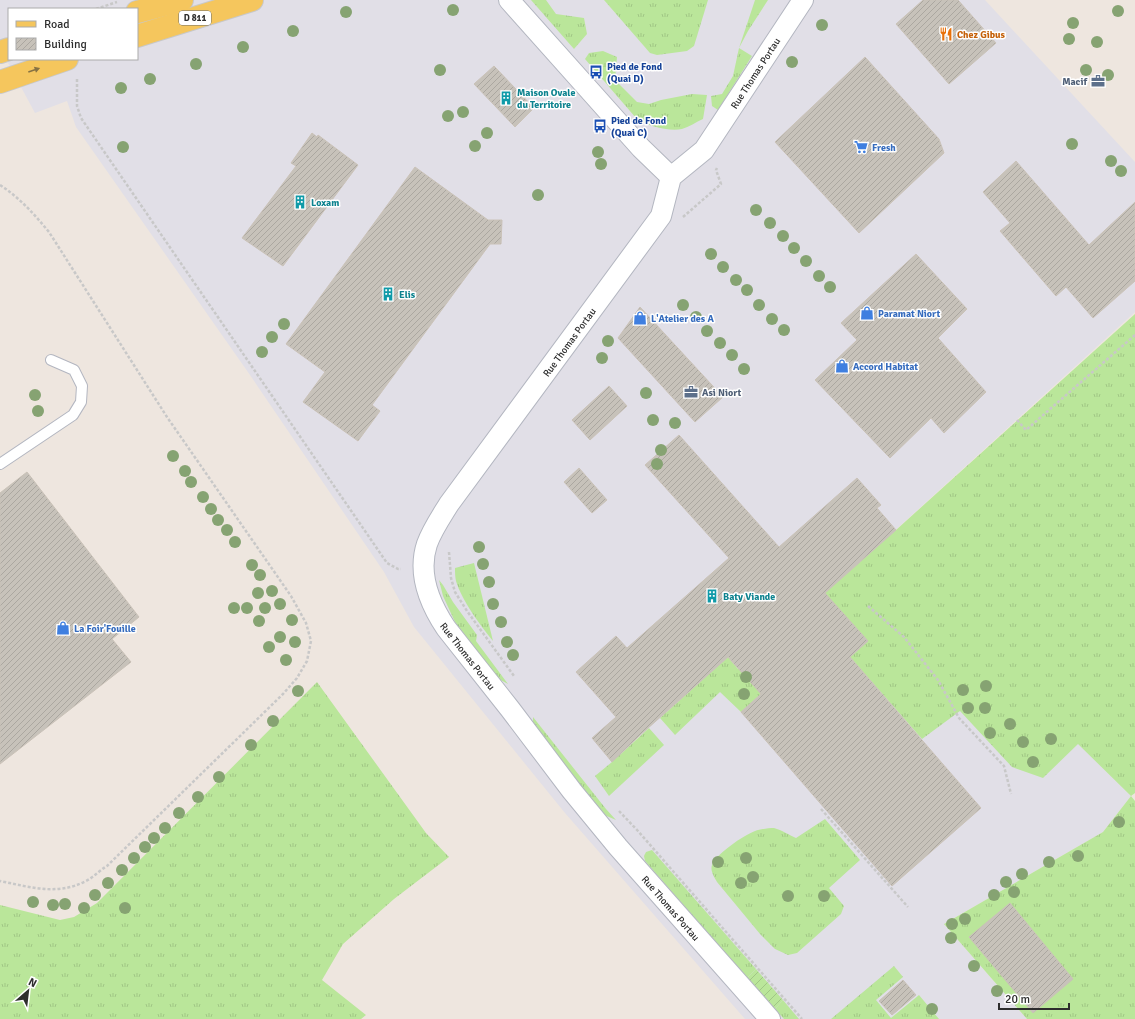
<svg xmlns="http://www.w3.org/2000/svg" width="1135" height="1019" viewBox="0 0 1135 1019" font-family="Signika,sans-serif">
<defs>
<pattern id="grass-tufts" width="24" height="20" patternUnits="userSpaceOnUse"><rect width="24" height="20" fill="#bae69a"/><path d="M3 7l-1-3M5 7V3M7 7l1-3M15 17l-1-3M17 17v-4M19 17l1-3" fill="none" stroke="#a0c685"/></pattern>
<pattern id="garden-furrows" width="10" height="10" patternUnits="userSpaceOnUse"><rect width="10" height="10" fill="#bae69a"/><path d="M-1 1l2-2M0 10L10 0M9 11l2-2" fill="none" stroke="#a0c685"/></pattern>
<pattern id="building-hatch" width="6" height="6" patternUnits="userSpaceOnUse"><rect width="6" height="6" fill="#c7c2ba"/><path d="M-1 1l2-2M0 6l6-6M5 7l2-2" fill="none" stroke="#aba7a0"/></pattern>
</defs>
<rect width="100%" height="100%" fill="#eee6df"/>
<path fill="#e1dfe7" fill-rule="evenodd" d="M0 0H985L1135 162V312L879 545 1131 796 1103 832 944 924 1027 1019H745L565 813 414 627 384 572 250 375 76 127 67 101 35 113 0 48ZM9 9H137V59H9Z"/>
<g fill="url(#grass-tufts)">
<polygon points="531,0 546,0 556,14 584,18 587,34 574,49"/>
<polygon points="604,0 708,0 694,46 687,51 657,55 650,53"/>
<polygon points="755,0 768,0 748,31 739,48 752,56 718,110 712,106 711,96 722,94 733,76 739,48"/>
<path d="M603 51 617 57 615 80 637 102 649 104 661 100 692 94 707 95 703 119C696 122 689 127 682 129 670 132 646 126 636 118L585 59 589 53Z"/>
<polygon points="1135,314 1135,793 1131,796 1135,801 1135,1019 1027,1019 944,924 1103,832 1131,796 1078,744 1043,778 1012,767 960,711 922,739 850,657 868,641 848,619 790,669 768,643 896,530"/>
<path d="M474 563 493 641C480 625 462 601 456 581 455 577 455 572 455 568Z"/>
<polygon points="439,580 443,585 453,602 477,635 476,641 508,684 497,678 455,622 443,596"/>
<polygon points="728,657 738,669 750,659 772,684 741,712 720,692 675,735 660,718"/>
<polygon points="317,682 426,833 449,857 394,899 343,944 322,980 366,1015 361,1019 0,1019 0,905 60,920 74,917 97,903"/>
<polygon points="533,717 606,809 616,820 602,814 533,724"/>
<polygon points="649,728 664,745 609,796 595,776 612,762"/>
<path d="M825 819 860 860 829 888 844 906 841 914 797 953 788 955 775 949 760 934 717 882C714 877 710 871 712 865 716 854 744 835 755 831 760 829 769 828 774 828 782 830 789 835 796 838Z"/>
<polygon points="652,850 756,969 747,978 645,861 644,856 646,852"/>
<polygon points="894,966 903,977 876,1000 891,1018 919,995 939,1019 831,1019"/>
<polygon points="783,1000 799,1019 784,1019 775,1009"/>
</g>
<polygon fill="url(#garden-furrows)" points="756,969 783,1000 775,1009 747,978"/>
<g fill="url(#building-hatch)" stroke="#cac2b8">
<polygon points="923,0 958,0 996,43 949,84 896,24"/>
<polygon points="865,57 939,139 944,153 859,233 775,142"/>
<polygon points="494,66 534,108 515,127 474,84"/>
<polygon points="312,133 317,137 318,135 358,165 283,266 242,238 296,166 291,163"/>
<polygon points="1016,161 1089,245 1135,202 1135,281 1093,318 1066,287 1056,296 1000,231 1010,223 983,192"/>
<polygon points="415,167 488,220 502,220 501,244 490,244 372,405 380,411 358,441 303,402 325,372 286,344"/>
<polygon points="916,254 967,309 938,338 986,392 944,433 931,418 890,458 815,380 857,340 841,323"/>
<polygon points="640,307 723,397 695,422 618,338"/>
<polygon points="609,386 627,406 590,440 572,420"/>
<polygon points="679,435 779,547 857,478 881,505 877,508 896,530 825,593 868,641 850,657 981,808 892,886 741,712 761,694 728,657 638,737 612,762 592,738 616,717 576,672 616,636 627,648 729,558 645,465"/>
<polygon points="579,468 607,500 592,513 564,482"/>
<polygon points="27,472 139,617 112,639 131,662 0,764 0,493"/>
<polygon points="1010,903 1073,979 1033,1013 969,937"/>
<polygon points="903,980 916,995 892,1015 879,1001"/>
</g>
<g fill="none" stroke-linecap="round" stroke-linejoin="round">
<g stroke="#b3b6c0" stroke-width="12">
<polyline id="service" points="0,464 73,415 81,402 82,386 74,370 51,360"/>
</g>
<g stroke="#b3b6c0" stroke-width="22">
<g id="minor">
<polyline points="509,0 641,148 671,177"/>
<path d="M770 1019 618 847 572 791 510 709 446 628C430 604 417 574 427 544 432 530 441 517 449 504L661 216 671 177 704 150 803 0"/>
</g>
</g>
<g stroke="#c8c8c8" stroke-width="24">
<g id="primary">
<polyline points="137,12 182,0"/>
<polyline points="137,36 252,0"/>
<polyline points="0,52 9,49"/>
<polyline points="0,82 67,59"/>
</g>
</g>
<g stroke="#c8c8c8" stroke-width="2.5" stroke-dasharray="3 2" stroke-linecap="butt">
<polyline points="96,9 117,2"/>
<polyline points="77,79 77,106 81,118 387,563 398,569 401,569"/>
<path d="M0 185C20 198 34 214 49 232L167 417 291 596 306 623 311 641 307 661 297 678 283 694 107 866C100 870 94 877 86 881 57 896 30 887 0 881"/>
<polyline points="683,217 721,184 716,170 717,168"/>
<polyline points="1017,420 1026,430 1135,335"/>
<polyline points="449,552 451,578 455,592 467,611 514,676"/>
<polyline points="868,606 904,637 938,680 959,718 1004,766 1011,794"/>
<polyline points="821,809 908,907"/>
<polyline points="619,811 638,831 802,1019"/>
</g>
<use href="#service" stroke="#fff" stroke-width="10"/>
<use href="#minor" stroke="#fff" stroke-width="20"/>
<use href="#primary" stroke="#f5c65d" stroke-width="22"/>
</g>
<g fill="#86a372">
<circle cx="453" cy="10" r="6"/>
<circle cx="1118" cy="11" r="6"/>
<circle cx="346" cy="12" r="6"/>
<circle cx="1073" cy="23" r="6"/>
<circle cx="822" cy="25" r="6"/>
<circle cx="293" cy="31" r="6"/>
<circle cx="1069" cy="39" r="6"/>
<circle cx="1097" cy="42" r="6"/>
<circle cx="243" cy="47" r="6"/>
<circle cx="792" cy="62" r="6"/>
<circle cx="196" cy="64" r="6"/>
<circle cx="440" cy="70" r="6"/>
<circle cx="1086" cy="70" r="6"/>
<circle cx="1108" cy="75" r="6"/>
<circle cx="150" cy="79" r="6"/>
<circle cx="121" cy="88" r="6"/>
<circle cx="463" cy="112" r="6"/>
<circle cx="448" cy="116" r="6"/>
<circle cx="487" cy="133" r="6"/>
<circle cx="1072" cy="144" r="6"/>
<circle cx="475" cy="146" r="6"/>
<circle cx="123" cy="147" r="6"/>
<circle cx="598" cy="152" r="6"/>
<circle cx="1111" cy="161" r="6"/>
<circle cx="601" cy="164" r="6"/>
<circle cx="1121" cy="171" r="6"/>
<circle cx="538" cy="195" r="6"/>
<circle cx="756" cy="210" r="6"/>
<circle cx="770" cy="223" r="6"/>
<circle cx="783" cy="236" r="6"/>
<circle cx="794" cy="248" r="6"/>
<circle cx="711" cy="254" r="6"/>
<circle cx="806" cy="261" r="6"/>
<circle cx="723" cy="267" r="6"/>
<circle cx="819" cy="276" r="6"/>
<circle cx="736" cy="280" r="6"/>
<circle cx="830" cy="287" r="6"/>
<circle cx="747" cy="290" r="6"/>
<circle cx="683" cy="305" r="6"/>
<circle cx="759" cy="305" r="6"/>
<circle cx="696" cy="317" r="6"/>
<circle cx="772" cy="319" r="6"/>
<circle cx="284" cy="324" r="6"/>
<circle cx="784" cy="330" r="6"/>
<circle cx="707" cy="331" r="6"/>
<circle cx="272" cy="337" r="6"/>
<circle cx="608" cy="341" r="6"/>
<circle cx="720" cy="343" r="6"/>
<circle cx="262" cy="352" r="6"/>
<circle cx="732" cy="355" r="6"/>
<circle cx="602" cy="358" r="6"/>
<circle cx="744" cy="369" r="6"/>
<circle cx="646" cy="393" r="6"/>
<circle cx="35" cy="395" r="6"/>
<circle cx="38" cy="411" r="6"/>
<circle cx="653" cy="420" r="6"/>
<circle cx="675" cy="423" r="6"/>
<circle cx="661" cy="450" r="6"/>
<circle cx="173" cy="456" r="6"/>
<circle cx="657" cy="464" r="6"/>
<circle cx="185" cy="471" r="6"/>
<circle cx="191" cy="482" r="6"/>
<circle cx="203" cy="497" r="6"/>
<circle cx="211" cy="509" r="6"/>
<circle cx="218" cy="520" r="6"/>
<circle cx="227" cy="530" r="6"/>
<circle cx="235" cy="542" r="6"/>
<circle cx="479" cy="547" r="6"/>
<circle cx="483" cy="564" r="6"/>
<circle cx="252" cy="565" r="6"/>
<circle cx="260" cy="575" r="6"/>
<circle cx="489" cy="582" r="6"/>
<circle cx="272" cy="591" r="6"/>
<circle cx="258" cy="593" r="6"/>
<circle cx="280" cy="604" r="6"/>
<circle cx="493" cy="604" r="6"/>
<circle cx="234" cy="608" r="6"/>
<circle cx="247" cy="608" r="6"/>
<circle cx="265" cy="608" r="6"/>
<circle cx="292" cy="620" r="6"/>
<circle cx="259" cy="621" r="6"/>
<circle cx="501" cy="622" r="6"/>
<circle cx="280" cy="637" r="6"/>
<circle cx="295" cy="642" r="6"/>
<circle cx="507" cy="642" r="6"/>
<circle cx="269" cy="647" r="6"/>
<circle cx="513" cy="655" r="6"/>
<circle cx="286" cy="660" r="6"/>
<circle cx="746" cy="677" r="6"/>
<circle cx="986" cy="686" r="6"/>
<circle cx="963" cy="690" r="6"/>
<circle cx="298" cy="691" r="6"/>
<circle cx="744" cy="694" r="6"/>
<circle cx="968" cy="708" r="6"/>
<circle cx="985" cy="708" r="6"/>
<circle cx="273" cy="721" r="6"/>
<circle cx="1010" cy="724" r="6"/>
<circle cx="990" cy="733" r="6"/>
<circle cx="1051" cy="739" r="6"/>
<circle cx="1023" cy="742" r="6"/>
<circle cx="251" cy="745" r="6"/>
<circle cx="1033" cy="762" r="6"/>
<circle cx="219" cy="777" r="6"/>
<circle cx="198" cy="797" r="6"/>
<circle cx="179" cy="813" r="6"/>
<circle cx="1119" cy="822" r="6"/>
<circle cx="165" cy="828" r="6"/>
<circle cx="154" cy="838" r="6"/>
<circle cx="145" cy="847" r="6"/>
<circle cx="1078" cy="856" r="6"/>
<circle cx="134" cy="858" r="6"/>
<circle cx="746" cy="858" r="6"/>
<circle cx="718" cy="862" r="6"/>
<circle cx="1049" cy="862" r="6"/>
<circle cx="122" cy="870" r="6"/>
<circle cx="1022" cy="874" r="6"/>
<circle cx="753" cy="877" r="6"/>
<circle cx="1006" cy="882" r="6"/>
<circle cx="108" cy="883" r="6"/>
<circle cx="741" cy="883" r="6"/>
<circle cx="1014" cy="892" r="6"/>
<circle cx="95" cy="895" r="6"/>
<circle cx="994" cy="895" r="6"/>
<circle cx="788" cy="896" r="6"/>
<circle cx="824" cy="896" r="6"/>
<circle cx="33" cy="902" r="6"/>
<circle cx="65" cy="904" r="6"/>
<circle cx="53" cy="905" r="6"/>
<circle cx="84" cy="908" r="6"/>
<circle cx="125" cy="908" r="6"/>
<circle cx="965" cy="919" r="6"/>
<circle cx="952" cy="924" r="6"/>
<circle cx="951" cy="938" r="6"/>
<circle cx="974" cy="966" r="6"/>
<circle cx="997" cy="991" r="6"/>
<circle cx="932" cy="1009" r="6"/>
</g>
<defs><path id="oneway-solid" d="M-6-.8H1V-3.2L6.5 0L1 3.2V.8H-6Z"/></defs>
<use fill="#877243" href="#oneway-solid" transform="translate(34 70) rotate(-19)"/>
<defs>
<g id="restaurant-bare" transform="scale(1.08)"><path d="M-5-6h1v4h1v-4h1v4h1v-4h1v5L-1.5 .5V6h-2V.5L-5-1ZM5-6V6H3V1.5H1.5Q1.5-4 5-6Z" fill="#e8710a" stroke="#fff" stroke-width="2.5" paint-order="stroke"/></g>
<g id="bus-bare" transform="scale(1.08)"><path d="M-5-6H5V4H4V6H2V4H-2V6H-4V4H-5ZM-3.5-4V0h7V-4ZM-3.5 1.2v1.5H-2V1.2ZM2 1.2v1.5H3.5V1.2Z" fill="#1a4fb4" stroke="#fff" stroke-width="2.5" paint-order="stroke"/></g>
<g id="office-bare" transform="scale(1.08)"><path d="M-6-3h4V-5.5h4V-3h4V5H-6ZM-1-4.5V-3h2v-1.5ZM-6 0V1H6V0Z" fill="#5c6f8a" stroke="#fff" stroke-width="2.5" paint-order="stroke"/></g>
<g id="building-bare" transform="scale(1.08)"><path d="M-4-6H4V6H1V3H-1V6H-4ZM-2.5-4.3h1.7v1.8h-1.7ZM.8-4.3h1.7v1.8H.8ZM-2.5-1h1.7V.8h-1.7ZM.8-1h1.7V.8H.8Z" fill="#0f9aa8" stroke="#fff" stroke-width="2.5" paint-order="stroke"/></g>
<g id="supermarket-bare" transform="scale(1.08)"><path d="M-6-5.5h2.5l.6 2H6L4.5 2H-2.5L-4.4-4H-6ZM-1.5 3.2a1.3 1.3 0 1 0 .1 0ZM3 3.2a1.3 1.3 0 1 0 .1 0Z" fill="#3f7fe0" stroke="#fff" stroke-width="2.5" paint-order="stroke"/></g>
<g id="shop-bare" transform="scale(1.08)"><path d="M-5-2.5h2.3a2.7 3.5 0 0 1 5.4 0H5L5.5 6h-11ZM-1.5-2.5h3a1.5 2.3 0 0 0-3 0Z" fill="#3f7fe0" stroke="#fff" stroke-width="2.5" paint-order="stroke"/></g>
</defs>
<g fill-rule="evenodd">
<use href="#restaurant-bare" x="946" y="34"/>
<use href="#bus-bare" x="596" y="72"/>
<use href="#office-bare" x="1098" y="81"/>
<use href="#building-bare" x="506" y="98"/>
<use href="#bus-bare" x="600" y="126"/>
<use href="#supermarket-bare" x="861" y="147"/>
<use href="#building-bare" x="300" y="202"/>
<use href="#building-bare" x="388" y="294"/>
<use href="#shop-bare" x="867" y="313"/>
<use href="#shop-bare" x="640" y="318"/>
<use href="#shop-bare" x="842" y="366"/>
<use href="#office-bare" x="691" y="392"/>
<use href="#building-bare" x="712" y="596"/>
<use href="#shop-bare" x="63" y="628"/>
</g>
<g text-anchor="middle" stroke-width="3" stroke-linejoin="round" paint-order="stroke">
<rect fill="#fff" stroke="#6c6c6c" stroke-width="1" x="179" y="11" width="32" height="14" rx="3"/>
<g font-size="9" font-weight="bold" fill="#2d2d2d">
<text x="195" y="21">D 811</text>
</g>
<g font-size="10" font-weight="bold" fill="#c56008" stroke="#fff" text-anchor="start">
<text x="957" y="38">Chez Gibus</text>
</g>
<g font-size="10" font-weight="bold" fill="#164399" stroke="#fff" text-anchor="start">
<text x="607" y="70">Pied de Fond<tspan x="607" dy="12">(Quai D)</tspan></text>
<text x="611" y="124">Pied de Fond<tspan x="611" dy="12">(Quai C)</tspan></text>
</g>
<g font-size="10" fill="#2d2d2d" stroke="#fff">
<text transform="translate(755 73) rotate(-57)" y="4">Rue Thomas Portau</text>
<text transform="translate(569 342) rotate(-54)" y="4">Rue Thomas Portau</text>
<text transform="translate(468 656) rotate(52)" y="4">Rue Thomas Portau</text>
<text transform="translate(671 908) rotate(49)" y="4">Rue Thomas Portau</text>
</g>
<g font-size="10" font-weight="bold" fill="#4e5e75" stroke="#fff" text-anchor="end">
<text x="1087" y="85">Macif</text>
<text x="702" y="396" text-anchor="start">Asi Niort</text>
</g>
<g font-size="10" font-weight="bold" fill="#0d838f" stroke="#fff" text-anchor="start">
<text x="517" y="96">Maison Ovale<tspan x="517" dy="12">du Territoire</tspan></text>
<text x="311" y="206">Loxam</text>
<text x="399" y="298">Elis</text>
<text x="723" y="600">Baty Viande</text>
</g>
<g font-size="10" font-weight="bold" fill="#366cbe" stroke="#fff" text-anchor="start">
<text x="872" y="151">Fresh</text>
<text x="878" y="317">Paramat Niort</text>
<text x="651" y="322">L'Atelier des A</text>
<text x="853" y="370">Accord Habitat</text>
<text x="74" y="632">La Foir'Fouille</text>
</g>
</g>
<rect x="8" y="8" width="130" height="52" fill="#ffffff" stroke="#ababab"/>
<rect x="16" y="21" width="20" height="6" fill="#f5c65d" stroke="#ababab"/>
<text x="44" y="28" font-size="12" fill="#2d2d2d">Road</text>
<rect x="16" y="38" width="20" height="12" fill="url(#building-hatch)" stroke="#ababab"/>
<text x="44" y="48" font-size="12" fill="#2d2d2d">Building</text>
<g transform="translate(28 991) rotate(28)" stroke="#ffffff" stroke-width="3" paint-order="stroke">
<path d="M0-3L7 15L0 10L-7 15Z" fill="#2d2d2d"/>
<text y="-6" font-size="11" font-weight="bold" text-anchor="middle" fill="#2d2d2d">N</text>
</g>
<path d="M999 1003v6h70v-6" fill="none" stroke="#2d2d2d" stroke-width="2"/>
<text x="1005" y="1003" font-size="12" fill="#2d2d2d" stroke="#ffffff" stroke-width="3" paint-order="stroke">20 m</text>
</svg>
